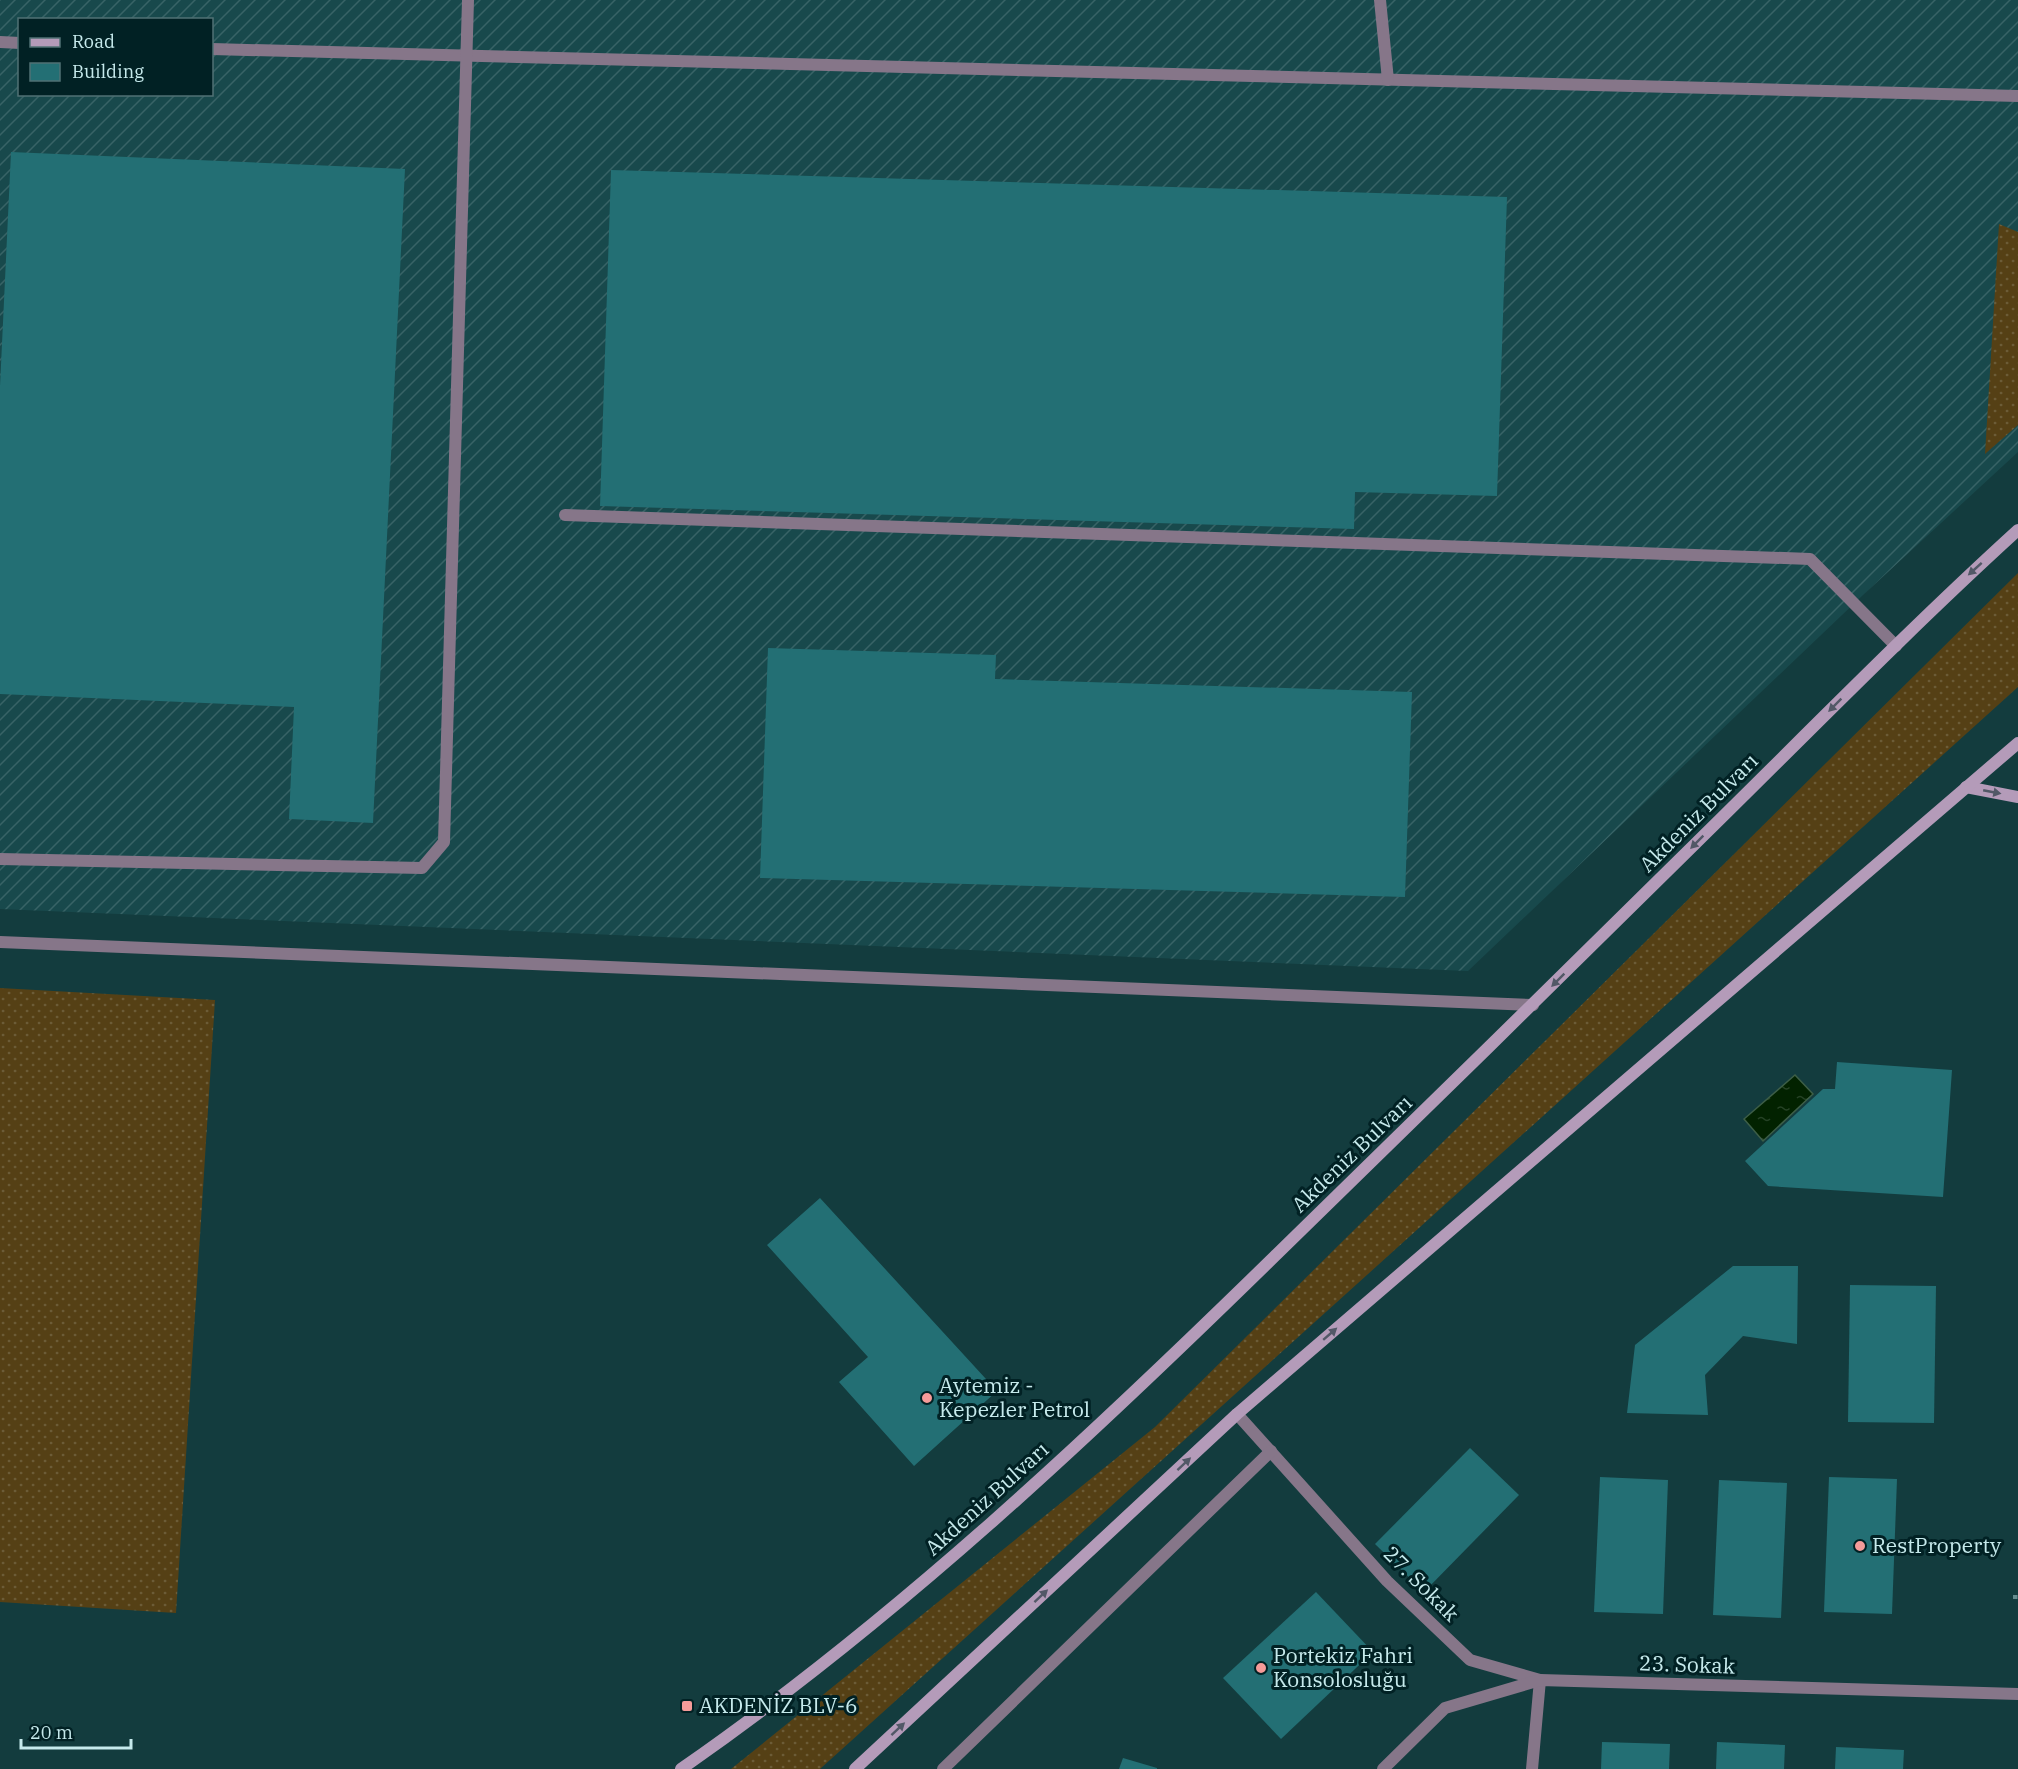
<svg xmlns="http://www.w3.org/2000/svg" width="2018" height="1769" viewBox="0 0 2018 1769" font-family="'IBM Plex Serif',serif">
<defs>
<pattern id="industrial-furrows" width="10" height="10" patternUnits="userSpaceOnUse" patternTransform="scale(1.5)"><rect width="10" height="10" fill="#18494c"/><path d="M-1 1l2-2M0 10L10 0M9 11l2-2" fill="none" stroke="#386366"/></pattern>
<pattern id="grass-dots" width="8" height="8" patternUnits="userSpaceOnUse" patternTransform="scale(1.5)"><rect width="8" height="8" fill="#554015"/><path d="M2 2h.1M6 6h.1" fill="none" stroke="#6c5c37" stroke-width="1.8" stroke-linecap="round"/></pattern>
<pattern id="water-ripples" width="26" height="14" patternUnits="userSpaceOnUse" patternTransform="scale(1.5)"><rect width="26" height="14" fill="#022200"/><path d="M2 4q2-2 4 0t4 0M15 11q2-2 4 0t4 0" fill="none" stroke="#254225"/></pattern>
</defs>
<rect width="100%" height="100%" fill="#133c3e"/>
<path fill="url(#industrial-furrows)" fill-rule="evenodd" d="M0 0H2018V452L1863 595 1468 971 0 909ZM20 20H212V94H20Z"/>
<g fill="url(#grass-dots)">
<polygon points="1999,224 2018,232 2018,425 1985,454"/>
<polygon points="2018,573 2018,687 820,1769 731,1769 1155,1427"/>
<polygon points="0,988 215,1000 176,1613 0,1602"/>
</g>
<polygon fill="url(#water-ripples)" stroke="#3d5e47" stroke-width="1.5" points="1795,1075 1813,1094 1763,1141 1744,1119"/>
<g fill="#236f74">
<polygon points="11,152 405,169 373,823 289,819 294,707 0,694 0,386"/>
<polygon points="611,170 1507,197 1497,496 1355,492 1354,529 600,506"/>
<polygon points="768,648 996,655 995,679 1412,692 1405,897 760,878"/>
<polygon points="1837,1062 1952,1070 1943,1197 1768,1186 1745,1161 1823,1089 1835,1089"/>
<polygon points="820,1198 997,1391 914,1466 839,1382 868,1357 767,1245"/>
<polygon points="1733,1266 1798,1266 1797,1344 1743,1336 1705,1375 1708,1415 1627,1413 1635,1345"/>
<polygon points="1850,1285 1936,1286 1934,1423 1848,1422"/>
<polygon points="1470,1448 1519,1495 1424,1592 1375,1544"/>
<polygon points="1600,1477 1668,1480 1663,1614 1594,1612"/>
<polygon points="1829,1477 1897,1479 1892,1614 1824,1612"/>
<polygon points="1719,1480 1787,1483 1781,1618 1713,1615"/>
<polygon points="1316,1592 1373,1652 1281,1739 1223,1678"/>
<polygon points="1602,1742 1670,1744 1669,1769 1601,1769"/>
<polygon points="1717,1742 1785,1745 1784,1769 1716,1769"/>
<polygon points="1836,1747 1904,1750 1903,1769 1835,1769"/>
<polygon points="1123,1758 1157,1768 1157,1769 1119,1769"/>
</g>
<g fill="none" stroke-linecap="round" stroke-linejoin="round">
<polyline stroke="#658c8e" stroke-width="4" stroke-dasharray="4.5 3" stroke-linecap="butt" points="2013,1597 2018,1597"/>
<g stroke="#867689" stroke-width="12">
<polyline points="0,42 20,43"/>
<polyline points="212,49 2018,96"/>
<polyline points="0,859 422,868 444,842 468,0"/>
</g>
<g stroke="#867689" stroke-width="12">
<polyline points="1380,0 1388,80"/>
<polyline points="565,515 1810,559 1896,646"/>
<polyline points="0,942 1533,1005"/>
<polyline points="1237,1414 1387,1581 1470,1660 1540,1680 1532,1769"/>
<polyline points="943,1769 1271,1451"/>
<polyline points="1383,1769 1445,1708 1540,1680 2018,1694"/>
</g>
<g stroke="#b49bb9" stroke-width="12">
<polyline points="1966,787 2018,797"/>
<path d="M681 1769C897 1619 1090 1437 1277 1254 1417 1117 1557 981 1696 843 1803 738 1907 631 2018 530"/>
<polyline points="855,1769 1237,1414 2018,743"/>
</g>
</g>
<defs><path id="oneway-solid" d="M-6-.8H1V-3.2L6.5 0L1 3.2V.8H-6Z" transform="scale(1.5)"/></defs>
<g fill="#525867">
<use href="#oneway-solid" transform="translate(1975 569) rotate(138)"/>
<use href="#oneway-solid" transform="translate(1835 705) rotate(135)"/>
<use href="#oneway-solid" transform="translate(1992 792) rotate(11)"/>
<use href="#oneway-solid" transform="translate(1697 842) rotate(135)"/>
<use href="#oneway-solid" transform="translate(1558 980) rotate(135)"/>
<use href="#oneway-solid" transform="translate(1330 1334) rotate(-41)"/>
<use href="#oneway-solid" transform="translate(1184 1464) rotate(-43)"/>
<use href="#oneway-solid" transform="translate(1041 1596) rotate(-43)"/>
<use href="#oneway-solid" transform="translate(898 1729) rotate(-43)"/>
</g>
<g fill="#f59b99" stroke="#012124" stroke-width="2">
<circle cx="927" cy="1398" r="6"/>
<circle cx="1860" cy="1546" r="6"/>
<circle cx="1261" cy="1668" r="6"/>
<rect x="681" y="1700" width="12" height="12" rx="3"/>
</g>
<g text-anchor="middle" stroke-width="6" stroke-linejoin="round" paint-order="stroke">
<g font-size="21" fill="#c6eaec" stroke="#012124">
<text transform="translate(1699 813) rotate(-45)" y="7">Akdeniz Bulvarı</text>
<text transform="translate(1352 1154) rotate(-44)" y="7">Akdeniz Bulvarı</text>
<text transform="translate(987 1499) rotate(-42)" y="7">Akdeniz Bulvarı</text>
<text transform="translate(1421 1584) rotate(45)" y="7">27. Sokak</text>
<text transform="translate(1687 1665) rotate(2)" y="7">23. Sokak</text>
</g>
<g font-size="21" fill="#c6eaec" stroke="#012124" text-anchor="start">
<text x="939" y="1393">Aytemiz -<tspan x="939" dy="24">Kepezler Petrol</tspan></text>
<text x="1872" y="1553">RestProperty</text>
<text x="1273" y="1663">Portekiz Fahri<tspan x="1273" dy="24">Konsolosluğu</tspan></text>
<text x="699" y="1713">AKDENİZ BLV-6</text>
</g>
</g>
<rect x="18" y="18" width="195" height="78" fill="#012124" stroke="#507174" stroke-width="1.5"/>
<rect x="30" y="38" width="30" height="9" fill="#b49bb9" stroke="#507174" stroke-width="1.5"/>
<text x="72" y="48" font-size="18" fill="#c6eaec">Road</text>
<rect x="30" y="63" width="30" height="18" fill="#236f74" stroke="#507174" stroke-width="1.5"/>
<text x="72" y="78" font-size="18" fill="#c6eaec">Building</text>
<path d="M21 1739v9h110v-9" fill="none" stroke="#c6eaec" stroke-width="3"/>
<text x="30" y="1739" font-size="18" fill="#c6eaec" stroke="#012124" stroke-width="4.5" paint-order="stroke">20 m</text>
</svg>
